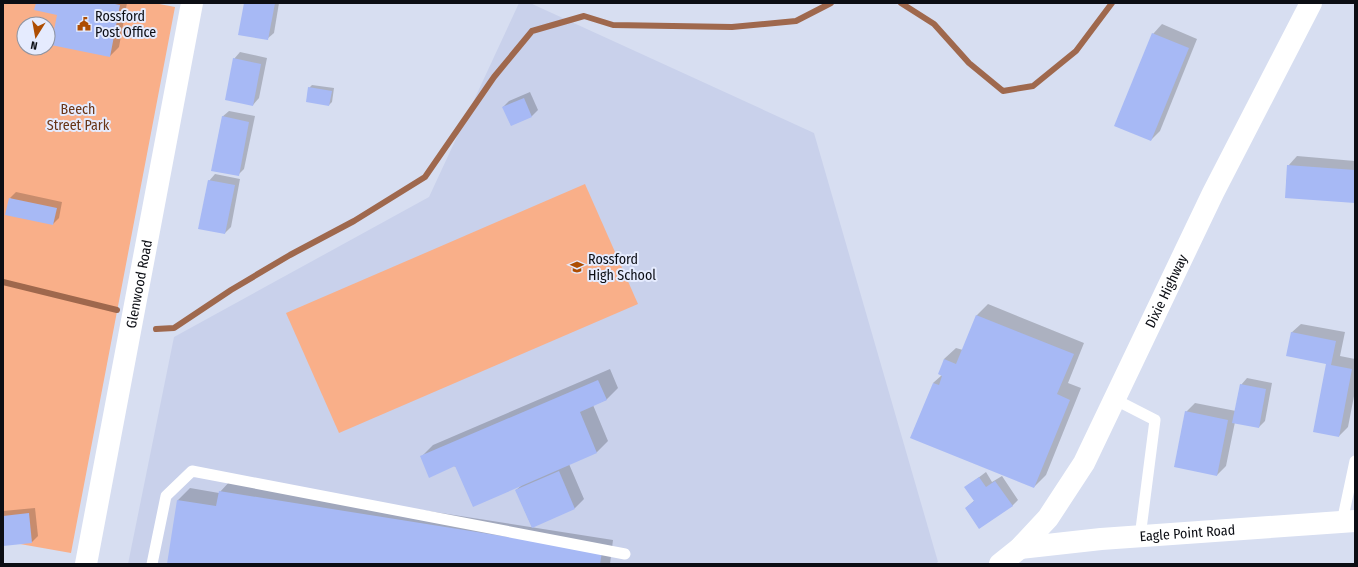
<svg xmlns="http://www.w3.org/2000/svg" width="1358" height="567" viewBox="0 0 1358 567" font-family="'Fira Sans Condensed',sans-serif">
<rect width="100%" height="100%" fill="#d7def1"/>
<polygon fill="#c9d1eb" points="519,3 530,3 814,133 938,562 935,564 128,564 174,337 429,197"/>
<g fill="#f9af89" fill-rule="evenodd">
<path d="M3 3H154L175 7 71 553 3 541ZM24 24H48V48H24Z"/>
<polygon points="585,184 638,304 339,433 286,313"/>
</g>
<g fill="#0003">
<polygon points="37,3 127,3 119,47 110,56 58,14"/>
<polygon points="245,3 279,3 274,33 267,39"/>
<polygon points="1162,24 1197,39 1160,131 1151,140 1153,34"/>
<polygon points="240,52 267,58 259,98 253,105 234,59"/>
<polygon points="312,85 334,88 332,102 329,105 309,88"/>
<polygon points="530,92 538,110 532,116 511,125 503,107 509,101"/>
<polygon points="229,111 255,116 244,169 238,175 222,117"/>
<polygon points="1297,156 1355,161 1355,202 1288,166"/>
<polygon points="215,174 240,179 231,227 225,233 209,181"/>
<polygon points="16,192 62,202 59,218 53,224 10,198"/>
<polygon points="988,304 1084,343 1068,383 1081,388 1046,475 1034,487 933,383 942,375 944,359 956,348 963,350 977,315"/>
<polygon points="1301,324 1345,332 1340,356 1355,359 1355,391 1348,427 1339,436 1327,363 1291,333"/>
<polygon points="610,369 618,388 606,400 593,405 608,441 597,452 569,464 584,499 575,508 532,527 516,490 522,485 421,457 433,445"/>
<polygon points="1247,378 1272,383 1265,421 1259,427 1235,422 1226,466 1217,475 1186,412 1195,403 1236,411 1241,385"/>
<polygon points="986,472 992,482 1002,476 1018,500 1012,506 966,508 975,500 966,487"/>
<polygon points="231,480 613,540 610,564 168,564 178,500 190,488 219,493"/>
<polygon points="35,508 38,536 32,542 3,545 3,511"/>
</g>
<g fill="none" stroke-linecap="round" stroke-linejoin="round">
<g stroke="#9f684d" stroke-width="6">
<polyline points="901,3 934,24 969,63 1003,91 1033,86 1076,51 1112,3"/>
<polyline points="3,282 117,310"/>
<polyline points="156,329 174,328 231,290 290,255 354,221 425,177 494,77 532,31 584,16 613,25 732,27 796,21 831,3"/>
</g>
</g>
<g fill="#a7b9f5">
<polygon points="36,3 110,3 120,5 110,57 51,45 57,15 34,10"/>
<polygon points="244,3 275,3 268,40 238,35"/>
<polygon points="1152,33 1189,48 1151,141 1114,126"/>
<polygon points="233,58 261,64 253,106 225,100"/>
<polygon points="308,87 332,91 329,106 306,102"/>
<polygon points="524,98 532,117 511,126 502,107"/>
<polygon points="222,116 249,122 239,176 211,171"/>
<polygon points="1287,165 1355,170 1355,203 1285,198"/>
<polygon points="208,180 235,185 225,234 198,229"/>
<polygon points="9,198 57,208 53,225 5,215"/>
<polygon points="976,315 1074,354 1057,394 1070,400 1034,488 910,438 933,383 939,385 942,376 938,374 944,359 956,364"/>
<polygon points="1291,332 1336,341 1331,365 1352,369 1339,437 1313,432 1326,364 1286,356"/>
<polygon points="598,380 607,400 580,412 597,453 473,507 455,466 429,478 420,456"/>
<polygon points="1240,384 1266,389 1259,428 1232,423"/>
<polygon points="1185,411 1228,420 1217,476 1174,467"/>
<polygon points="559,471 575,509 532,528 515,490"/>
<polygon points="979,477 986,487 995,481 1013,506 979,529 965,508 974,501 964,487"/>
<polygon points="219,491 602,552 600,564 167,564 177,500 216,506"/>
<polygon points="29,513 32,543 3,546 3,516"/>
</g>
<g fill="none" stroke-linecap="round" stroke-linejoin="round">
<g stroke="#fff" stroke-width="11">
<polyline points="1114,399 1155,420 1140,537"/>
<polyline points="1342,522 1355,461"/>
<polyline points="152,564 166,496 192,471 625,554"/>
</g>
<g stroke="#fff" stroke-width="22">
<path id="s1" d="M1020 548 1101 539 1355 521"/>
<path id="s2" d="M86 564 192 3"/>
<path id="s3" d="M1000 564 1020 548 1048 518 1084 463 1213 193 1311 3"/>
</g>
</g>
<defs>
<g id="civic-bare" transform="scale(1.08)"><path d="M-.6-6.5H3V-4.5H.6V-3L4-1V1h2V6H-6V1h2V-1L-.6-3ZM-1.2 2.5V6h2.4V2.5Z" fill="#ad4d02" stroke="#e5ebfe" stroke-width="2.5" paint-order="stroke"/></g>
<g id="school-bare" transform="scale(1.08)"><path d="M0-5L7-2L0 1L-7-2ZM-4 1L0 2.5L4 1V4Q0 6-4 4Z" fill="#ad4d02" stroke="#e5ebfe" stroke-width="2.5" paint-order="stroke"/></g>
</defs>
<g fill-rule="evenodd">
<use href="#civic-bare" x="84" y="24"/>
<use href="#school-bare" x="577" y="267"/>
</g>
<g text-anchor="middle" stroke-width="4" stroke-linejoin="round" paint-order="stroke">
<g font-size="14" fill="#0c0e14" stroke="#e5ebfe" text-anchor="start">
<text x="95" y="21">Rossford<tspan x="95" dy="16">Post Office</tspan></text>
<text x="588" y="264">Rossford<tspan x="588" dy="16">High School</tspan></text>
</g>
<g font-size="14" fill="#683416" stroke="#e5ebfe">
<text x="78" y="114">Beech<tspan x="78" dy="16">Street Park</tspan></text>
</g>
<g font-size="14" fill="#0c0e14" stroke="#e5ebfe">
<text dy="5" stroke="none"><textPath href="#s2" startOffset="285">Glenwood Road</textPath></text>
<text dy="5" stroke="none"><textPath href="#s3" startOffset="323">Dixie Highway</textPath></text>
<text dy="5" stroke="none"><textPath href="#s1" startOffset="168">Eagle Point Road</textPath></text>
</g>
</g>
<rect width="1358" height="567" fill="none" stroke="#0c0e14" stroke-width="8"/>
<g transform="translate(36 36) rotate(191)"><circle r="19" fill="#e5ebfe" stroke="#8e93a0"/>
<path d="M0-3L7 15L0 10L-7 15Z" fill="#ad4d02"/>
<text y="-6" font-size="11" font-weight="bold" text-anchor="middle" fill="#0c0e14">N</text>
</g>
</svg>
